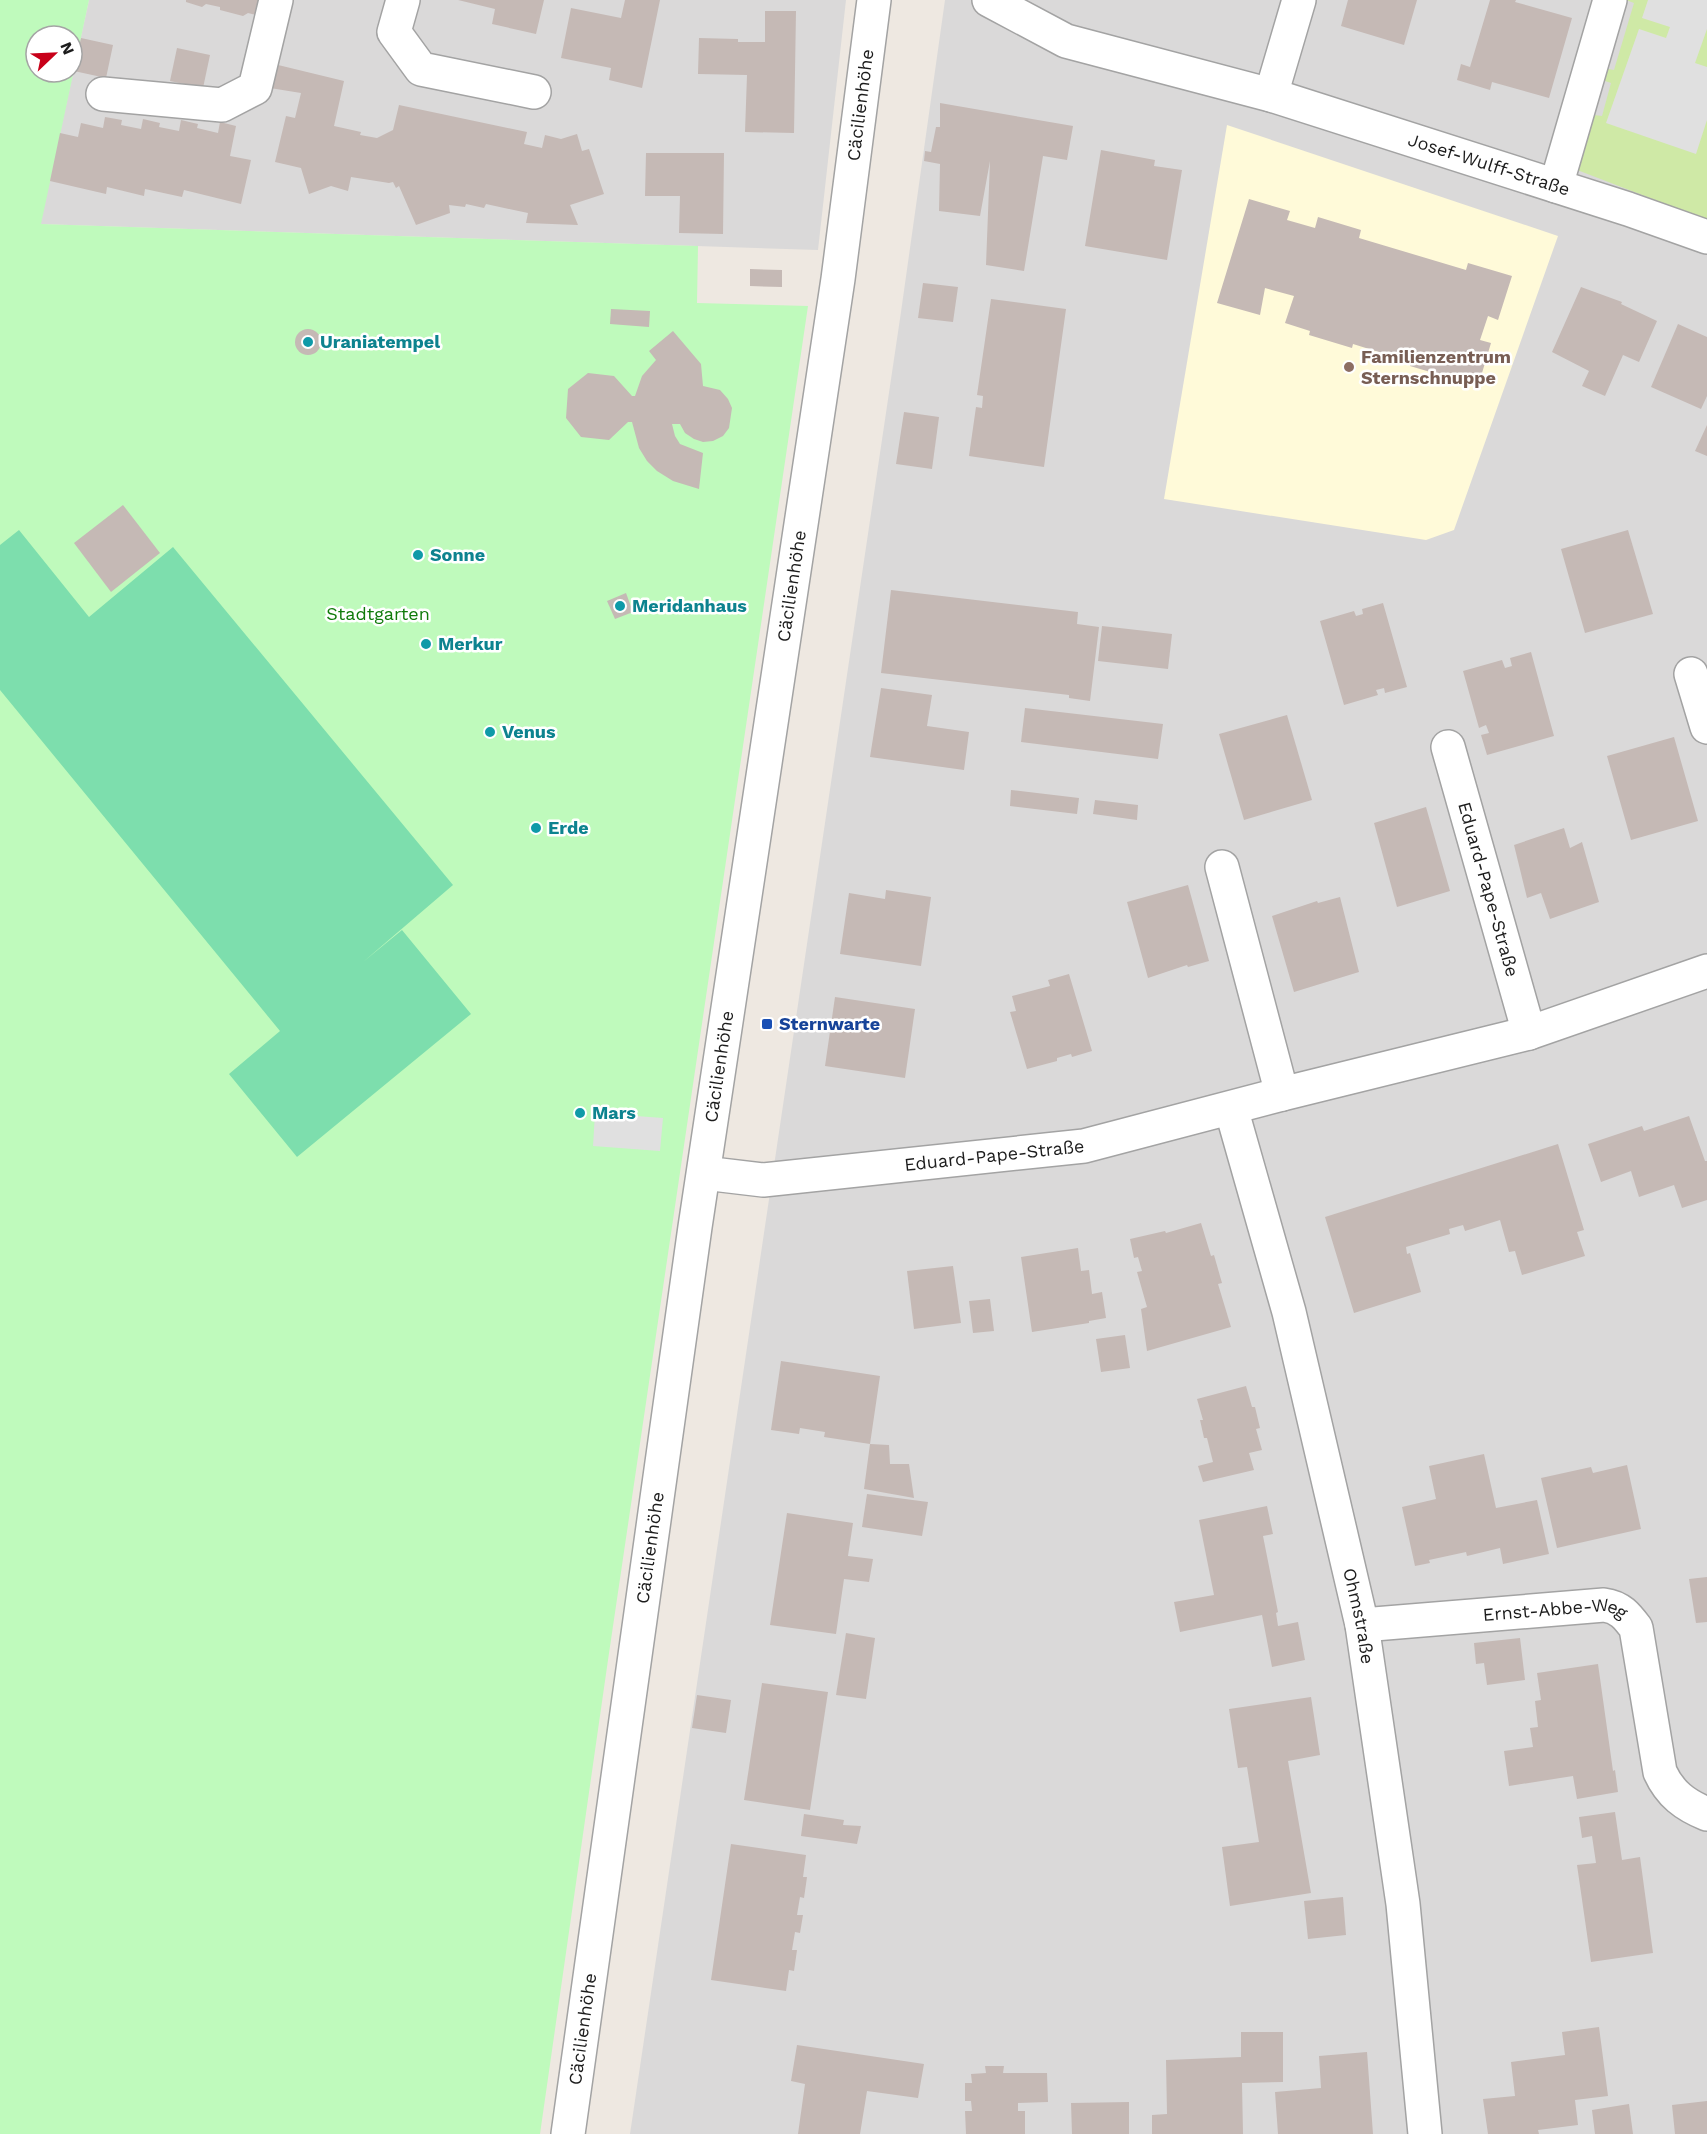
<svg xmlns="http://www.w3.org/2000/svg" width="1707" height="2134" viewBox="0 0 1707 2134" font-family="'Work Sans',sans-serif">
<rect width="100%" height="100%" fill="#eee8e1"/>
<g fill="#dad9d9">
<polygon points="89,0 846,0 818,250 40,224"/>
<polygon points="945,0 1707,0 1707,2134 630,2134 901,312"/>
</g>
<polygon fill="#fffad9" points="1227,125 1558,236 1454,530 1426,540 1164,499"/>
<polygon fill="#cfe9a6" points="1626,0 1707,0 1707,220 1572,168 1594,115 1602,116 1611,83 1599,79 1603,68 1614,70 1634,3"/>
<path fill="#bffabc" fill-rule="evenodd" d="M0 0H89L41 224 698 246 697 303 808 306 608 1660 540 2134H0ZM36 36H72V72H36Z"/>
<polygon fill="#7ddead" points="19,530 89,617 173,547 453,885 363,962 402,930 471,1014 297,1157 229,1074 280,1031 0,690 0,545"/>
<g fill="#e0e0e0">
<polygon points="1648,0 1707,0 1707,29 1695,63 1707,67 1707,120 1696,154 1606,123 1639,29 1666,38 1670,27 1642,18"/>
<polygon points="595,1113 663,1118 660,1151 593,1146"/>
</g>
<g fill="#c5b9b5">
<polygon points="186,0 268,0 265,17 248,13 243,16 220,10 220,7 206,4 202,7 186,2"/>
<polygon points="458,0 544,0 536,34 492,24 495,9"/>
<polygon points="625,0 660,0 642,88 609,80 611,68 561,58 571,8 621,18"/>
<polygon points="1348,0 1417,0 1404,45 1341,26"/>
<polygon points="1490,0 1516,0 1515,2 1572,18 1549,98 1492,82 1490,90 1457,80 1461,64 1470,67"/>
<polygon points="765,11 796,11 794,133 745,132 747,75 698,74 699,38 738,39 738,42 765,42"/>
<polygon points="81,38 113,45 106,78 74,71"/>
<polygon points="177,48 210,55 203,88 170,81"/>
<polygon points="274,64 344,81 334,126 361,132 360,135 377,138 393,130 399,105 527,132 524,144 542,148 545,135 561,139 577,134 582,151 589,149 604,194 570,205 578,225 526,223 528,213 486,204 484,208 466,204 465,207 449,205 450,213 416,225 399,186 396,188 393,182 389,183 351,177 348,191 331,186 309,194 301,168 275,162 286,116 295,118 301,93 270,88"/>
<polygon points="940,103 1073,126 1067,160 1043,156 1024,271 986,265 990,161 980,216 939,211 940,164 924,161 925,151 931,152 936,127 940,127"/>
<polygon points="105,117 122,120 121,125 141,129 143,119 160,123 159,127 179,131 181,120 198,124 197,128 218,133 220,122 236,126 230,156 251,160 241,204 184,190 182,197 145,189 144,196 107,187 106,194 50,181 60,133 78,137 81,123 103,128"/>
<polygon points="1101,150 1155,160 1154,166 1182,170 1167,260 1085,246"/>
<polygon points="646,153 724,153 723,234 679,233 680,196 645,196"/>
<polygon points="1249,199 1290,211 1287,220 1315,228 1318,217 1361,230 1359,238 1466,270 1468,263 1512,276 1498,320 1488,316 1480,340 1491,343 1479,383 1455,375 1454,379 1410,366 1411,362 1353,344 1352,348 1309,335 1310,331 1285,323 1294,296 1265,288 1260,315 1217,303"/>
<polygon points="750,269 782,270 782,287 750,286"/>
<polygon points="923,283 958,287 953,322 918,318"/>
<polygon points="1581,287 1622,302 1621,304 1657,321 1639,362 1623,355 1605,396 1582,386 1589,371 1552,352"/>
<polygon points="991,299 1066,309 1044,467 969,456 976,407 982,408 983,396 977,395"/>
<polygon points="611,309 650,311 649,327 610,324"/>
<polygon points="1678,324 1707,337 1707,396 1701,409 1651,387"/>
<circle cx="308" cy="342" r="13"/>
<polygon points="673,331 701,364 703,386 720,390 728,399 732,408 729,428 723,436 713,441 703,442 694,439 685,433 680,424 672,424 675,436 680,444 703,453 699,489 673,481 657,471 647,461 639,448 632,422 628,422 609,440 581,437 566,418 568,389 588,373 614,376 632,396 635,396 642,376 656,360 649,351"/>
<polygon points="904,412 939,417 932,469 896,464"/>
<polygon points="1707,425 1707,456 1695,451"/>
<polygon points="123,505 160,553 111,592 74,543"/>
<polygon points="1628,530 1653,614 1585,633 1561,549"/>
<polygon points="891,590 1078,612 1077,624 1099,627 1090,701 1069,698 1069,695 881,673"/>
<polygon points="626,593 633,612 615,619 607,601"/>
<polygon points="1383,603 1407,687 1385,693 1384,688 1376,690 1378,695 1344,705 1320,621 1354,611 1356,616 1363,614 1362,609"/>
<polygon points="1102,626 1172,634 1168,669 1098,661"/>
<polygon points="1531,652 1554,736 1487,755 1481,735 1489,733 1486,725 1479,728 1463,671 1502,660 1505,668 1512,666 1510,658"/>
<polygon points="881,688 932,695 927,726 969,732 964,770 870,757"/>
<polygon points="1025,708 1163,724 1158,759 1021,742"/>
<polygon points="1287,715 1312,800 1244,820 1219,734"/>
<polygon points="1674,737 1698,821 1631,840 1607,756"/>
<polygon points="1011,790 1079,798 1077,814 1010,806"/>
<polygon points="1095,800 1138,805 1137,820 1093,814"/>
<polygon points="1426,807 1450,891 1397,907 1374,823"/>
<polygon points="1564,828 1570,848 1582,842 1599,902 1550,919 1541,893 1527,898 1514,845"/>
<polygon points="1188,885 1209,961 1188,967 1187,965 1148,978 1127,902"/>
<polygon points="886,890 931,897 921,966 840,954 849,893 885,899"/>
<polygon points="1340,897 1359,972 1294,992 1272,916 1317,901 1318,903"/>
<polygon points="1069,974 1092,1051 1072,1057 1071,1054 1057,1058 1057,1061 1027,1069 1010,1012 1016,1011 1012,996 1050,986 1048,980"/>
<polygon points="835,997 915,1009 905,1078 825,1066"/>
<polygon points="1689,1116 1705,1161 1707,1161 1707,1200 1682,1208 1674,1185 1639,1197 1631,1171 1601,1182 1588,1144 1642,1126 1644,1131"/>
<polygon points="1558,1144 1584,1230 1577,1232 1585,1256 1522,1275 1515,1251 1509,1252 1500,1220 1465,1231 1463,1225 1449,1229 1450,1234 1406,1247 1407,1254 1410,1253 1421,1292 1354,1313 1325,1217"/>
<polygon points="1201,1223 1211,1256 1214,1255 1222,1283 1218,1284 1231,1327 1147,1351 1141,1309 1147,1307 1137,1272 1142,1271 1138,1257 1134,1258 1130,1239 1165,1231 1166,1233"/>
<polygon points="1078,1248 1081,1271 1089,1270 1092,1294 1102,1292 1106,1318 1089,1321 1089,1323 1032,1332 1021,1257"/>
<polygon points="953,1266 961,1323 914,1329 907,1271"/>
<polygon points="990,1299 994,1331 973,1333 969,1301"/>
<polygon points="1125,1335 1130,1368 1101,1372 1096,1339"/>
<polygon points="781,1361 880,1376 870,1444 824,1437 825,1432 800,1428 799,1434 771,1430"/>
<polygon points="1246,1386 1252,1407 1255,1407 1260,1428 1256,1429 1262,1450 1249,1453 1254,1470 1203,1482 1198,1466 1213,1462 1207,1438 1204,1438 1200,1420 1203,1420 1197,1399"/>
<polygon points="870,1444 889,1445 890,1464 909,1464 914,1498 864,1489"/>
<polygon points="1484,1454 1496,1508 1537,1500 1549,1554 1503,1564 1500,1548 1467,1556 1466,1552 1429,1560 1430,1563 1415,1566 1402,1507 1436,1499 1429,1466"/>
<polygon points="1627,1465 1641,1529 1557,1548 1541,1478 1591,1467 1593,1473"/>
<polygon points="867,1494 928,1502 922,1536 862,1527"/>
<polygon points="1267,1506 1273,1534 1263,1536 1278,1612 1276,1613 1278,1626 1298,1622 1305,1660 1272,1667 1262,1615 1180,1632 1174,1602 1214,1595 1199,1520"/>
<polygon points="787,1513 853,1523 848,1556 873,1559 869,1582 844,1579 836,1634 770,1625"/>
<polygon points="1707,1577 1707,1622 1696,1623 1689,1579"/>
<polygon points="846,1633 875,1638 866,1699 836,1695"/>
<polygon points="1520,1638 1525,1680 1487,1685 1484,1663 1476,1664 1474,1643"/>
<polygon points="1598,1664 1613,1771 1615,1770 1618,1792 1577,1799 1573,1776 1509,1786 1504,1751 1533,1747 1530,1728 1538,1727 1535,1701 1541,1700 1537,1673"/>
<polygon points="762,1683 828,1692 810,1810 744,1800"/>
<polygon points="697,1695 731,1700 726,1733 692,1728"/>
<polygon points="1311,1697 1320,1755 1288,1761 1311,1893 1230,1906 1222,1847 1259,1842 1247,1767 1238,1768 1229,1709"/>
<polygon points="1615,1812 1622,1860 1640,1857 1653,1953 1591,1962 1577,1865 1596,1863 1592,1836 1582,1838 1579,1817"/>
<polygon points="804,1814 844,1820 843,1825 861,1826 857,1844 801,1836"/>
<polygon points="731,1844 806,1855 803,1877 807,1877 804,1898 800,1897 797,1915 803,1915 800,1933 795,1932 792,1950 797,1950 794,1971 789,1970 786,1991 711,1980"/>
<polygon points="1343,1897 1346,1935 1308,1939 1304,1901"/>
<polygon points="1599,2027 1608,2096 1575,2100 1578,2125 1538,2130 1539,2134 1488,2134 1483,2099 1515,2096 1511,2062 1565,2055 1562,2032"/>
<polygon points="1241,2032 1283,2032 1283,2082 1242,2083 1243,2134 1152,2134 1152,2115 1167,2114 1166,2060 1241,2057"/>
<polygon points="797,2045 924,2064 918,2098 867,2091 860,2134 798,2134 805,2084 791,2081"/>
<polygon points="1367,2052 1373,2134 1278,2134 1275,2092 1321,2088 1319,2056"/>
<polygon points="985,2066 1004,2066 1003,2073 1047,2073 1048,2102 1018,2103 1018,2111 1025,2111 1025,2134 966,2134 965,2111 972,2111 971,2101 965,2101 965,2083 972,2083 971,2074 986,2073"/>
<polygon points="1707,2101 1707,2134 1675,2134 1672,2105"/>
<polygon points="1129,2102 1129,2134 1072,2134 1071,2103"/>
<polygon points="1629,2104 1633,2134 1595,2134 1592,2110"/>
</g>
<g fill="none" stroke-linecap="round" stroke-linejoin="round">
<g stroke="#a3a3a3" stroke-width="36">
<g id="street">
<polyline points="403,0 394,32 421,69 534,92"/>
<path id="s1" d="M989 0 1066 41 1271 95 1628 209 1707 237"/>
<polyline points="103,94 222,105 255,88 276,0"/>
<polyline points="1271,95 1299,0"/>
<polyline points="1556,186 1610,0"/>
<polyline points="1691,674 1707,727"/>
<path id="s2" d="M1448 747 1529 1033"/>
<polyline points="1222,867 1282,1094"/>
<path id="s3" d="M1231 1108 1289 1312 1362 1625 1403 1904 1425 2134"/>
<path id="s4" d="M704 1173 763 1180 1084 1146 1282 1094 1529 1033 1707 971"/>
<path id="s5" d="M1362 1625 1604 1605C1620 1607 1627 1616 1636 1628L1660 1772C1670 1794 1685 1805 1707 1814"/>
<path id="s6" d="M568 2134 695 1227 838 279 874 0"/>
</g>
</g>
<use href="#street" stroke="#fff" stroke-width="33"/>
</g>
<g fill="#0f9aa8" stroke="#fff" stroke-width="2">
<circle cx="308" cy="342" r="6"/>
<circle cx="418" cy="555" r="6"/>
<circle cx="620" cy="606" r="6"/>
<circle cx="426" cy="644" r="6"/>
<circle cx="490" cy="732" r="6"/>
<circle cx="536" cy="828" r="6"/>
<circle cx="580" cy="1113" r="6"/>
</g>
<circle fill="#8d6e63" stroke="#fff" stroke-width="2" cx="1349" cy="367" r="6"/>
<rect fill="#1a4fb4" stroke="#fff" stroke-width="2" x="761" y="1018" width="12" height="12" rx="3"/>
<g text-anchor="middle" stroke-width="5" stroke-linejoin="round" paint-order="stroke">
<g font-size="18" fill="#1c1c1c" stroke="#fff">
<text dy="6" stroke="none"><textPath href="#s6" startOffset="2050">Cäcilienhöhe</textPath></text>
<text dy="6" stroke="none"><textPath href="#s1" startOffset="528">Josef-Wulff-Straße</textPath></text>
<text dy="6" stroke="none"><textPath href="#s6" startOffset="1564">Cäcilienhöhe</textPath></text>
<text dy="6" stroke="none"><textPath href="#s2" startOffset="148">Eduard-Pape-Straße</textPath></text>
<text dy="6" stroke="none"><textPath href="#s6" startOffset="1078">Cäcilienhöhe</textPath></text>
<text dy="6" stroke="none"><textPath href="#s4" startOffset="292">Eduard-Pape-Straße</textPath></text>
<text dy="6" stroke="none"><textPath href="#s6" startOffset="592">Cäcilienhöhe</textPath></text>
<text dy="6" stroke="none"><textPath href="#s3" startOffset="524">Ohmstraße</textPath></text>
<text dy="6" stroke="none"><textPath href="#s5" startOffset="194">Ernst-Abbe-Weg</textPath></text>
<text dy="6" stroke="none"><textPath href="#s6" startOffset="106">Cäcilienhöhe</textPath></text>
</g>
<g font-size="18" font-weight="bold" fill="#0d838f" stroke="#fff" text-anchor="start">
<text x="320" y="348">Uraniatempel</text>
<text x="430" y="561">Sonne</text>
<text x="632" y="612">Meridanhaus</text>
<text x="438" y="650">Merkur</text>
<text x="502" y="738">Venus</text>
<text x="548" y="834">Erde</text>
<text x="592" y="1119">Mars</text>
</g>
<g font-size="18" font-weight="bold" fill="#785e54" stroke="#fff" text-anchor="start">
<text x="1361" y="363">Familienzentrum<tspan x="1361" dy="21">Sternschnuppe</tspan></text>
</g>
<g font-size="18" fill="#0f7a0a" stroke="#fff">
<text x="378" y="620">Stadtgarten</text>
</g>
<g font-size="18" font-weight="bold" fill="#164399" stroke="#fff" text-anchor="start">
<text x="779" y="1030">Sternwarte</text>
</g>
</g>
<g transform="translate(54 54) rotate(67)"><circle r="28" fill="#ffffff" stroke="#a4a4a4" stroke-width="1.5"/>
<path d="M0-4.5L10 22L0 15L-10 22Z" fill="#c80019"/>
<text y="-9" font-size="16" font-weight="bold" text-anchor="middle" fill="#1c1c1c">N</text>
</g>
</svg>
